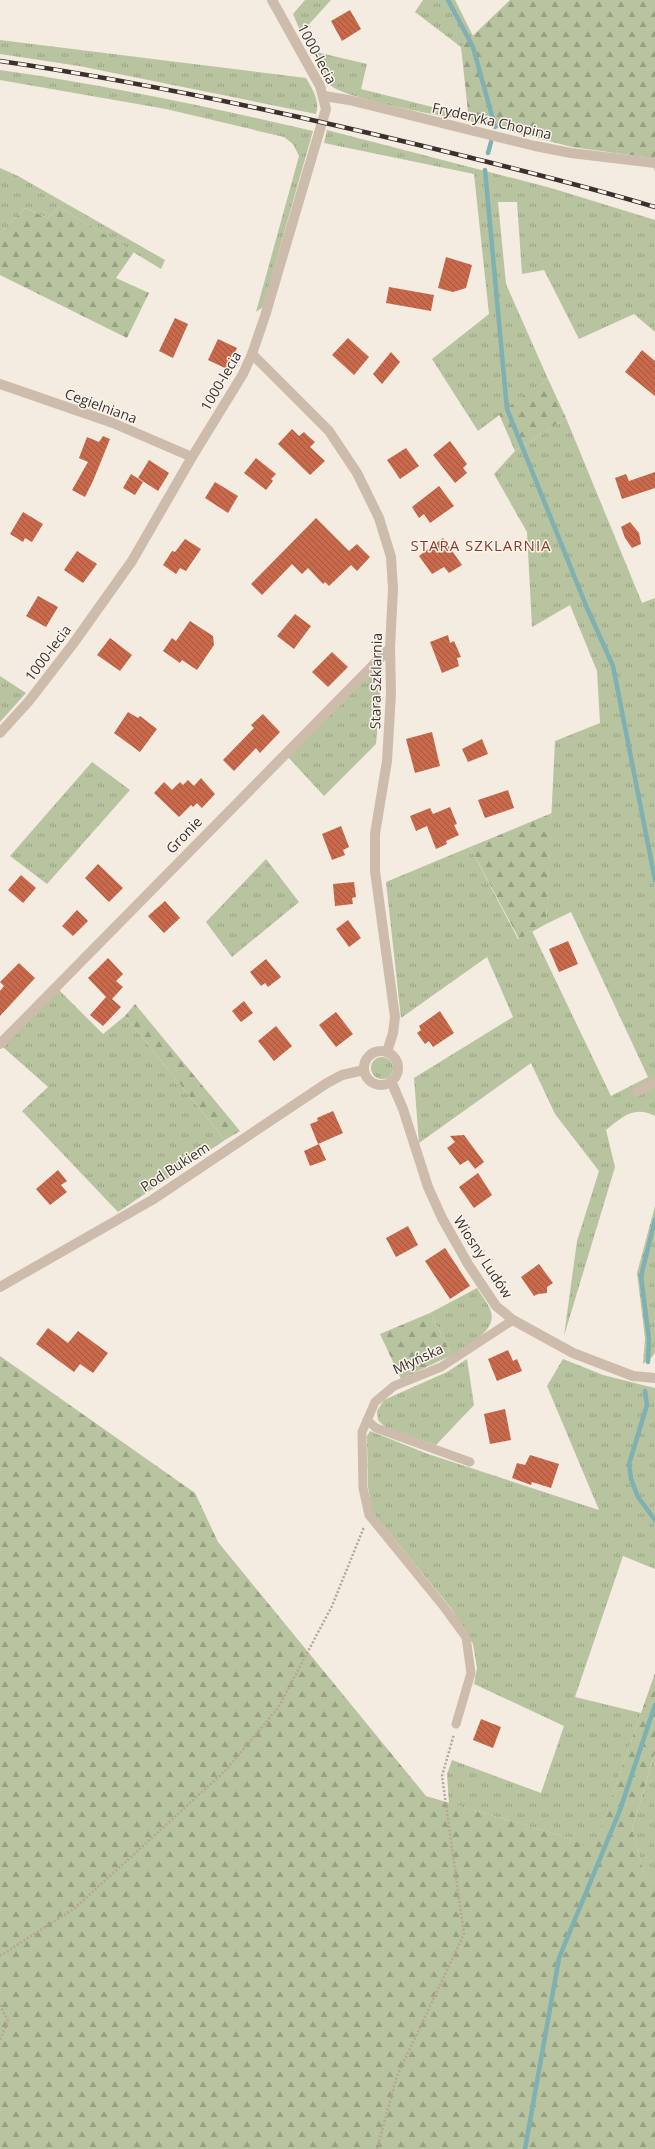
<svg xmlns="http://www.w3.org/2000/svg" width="655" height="2149" viewBox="0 0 655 2149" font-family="'Open Sans',sans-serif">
<defs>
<pattern id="grass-tufts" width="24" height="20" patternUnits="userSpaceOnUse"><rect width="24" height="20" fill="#b8c4a0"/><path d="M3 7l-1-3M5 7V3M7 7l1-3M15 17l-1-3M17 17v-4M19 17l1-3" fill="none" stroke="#97a083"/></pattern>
<pattern id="forest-firs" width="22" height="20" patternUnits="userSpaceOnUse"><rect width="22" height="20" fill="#b8c4a0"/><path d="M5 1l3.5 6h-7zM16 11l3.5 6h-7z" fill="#97a083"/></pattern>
<pattern id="building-back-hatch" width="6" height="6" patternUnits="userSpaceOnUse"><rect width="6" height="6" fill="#c8694b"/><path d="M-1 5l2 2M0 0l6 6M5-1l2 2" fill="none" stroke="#a4573f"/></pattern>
</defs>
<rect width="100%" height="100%" fill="#f4ebe1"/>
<g fill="url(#grass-tufts)">
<polygon points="305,0 331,0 301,33 293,14"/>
<polygon points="423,0 455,0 473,36 461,47 415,12"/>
<path d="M0 40 306 78C313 90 320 101 316 114L79 66 0 54Z"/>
<path d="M312 51 367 64 361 89 468 116 469 121C444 116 342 99 329 84 322 75 318 61 312 51Z"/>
<path d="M0 70C105 85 210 107 313 131L263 307 256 312 299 156 293 144 284 137 166 109 0 80Z"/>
<polygon points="327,130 551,188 655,220 655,332 634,314 579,339 544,270 522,274 517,202 498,202 506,284 548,379 478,431 432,359 489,314 474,174 324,143"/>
<polygon points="0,168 18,176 165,260 161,269 59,207 48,218 25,208 0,233"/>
<path d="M566 418 642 603 655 598V1116C634 1105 622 1117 606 1130L615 1167 564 1336 577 1241 599 1171 555 1114 531 1063 419 1143 414 1078 513 1017 487 957 401 1018 386 882 470 847 518 939 532 931 611 1096 648 1077 571 912 546 924 555 741 600 723 597 671 570 605 532 627 527 532 494 474 515 451Z"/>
<polygon points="374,670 382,670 376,744 324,796 288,757"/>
<polygon points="0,676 26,693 0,722"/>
<polygon points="92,762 130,790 47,884 10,856"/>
<polygon points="266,859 299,902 232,957 206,922"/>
<polygon points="59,990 103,1034 125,1016 225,1140 118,1212 22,1111 48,1087 3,1047"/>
<circle cx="382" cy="1068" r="11"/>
<polygon points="655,1206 655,1353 651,1358 643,1364 645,1338 637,1273"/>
<path d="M477 1288C481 1295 487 1302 490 1309 500 1330 466 1346 452 1355L430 1313Z"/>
<polygon points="467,1359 474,1405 436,1445 385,1427 378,1420 377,1411 384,1400 447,1372"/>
<polygon points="563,1359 603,1375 655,1388 655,1569 623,1556 575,1697 641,1713 593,1851 569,1838 449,1803 447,1774 452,1760 541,1793 564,1726 474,1684 477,1668 473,1644 451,1608 372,1512 368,1487 367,1436 370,1431 428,1454 599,1510 547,1386"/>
<polygon points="655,1752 655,1883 645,1878 632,1829"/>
</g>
<g fill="url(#forest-firs)">
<polygon points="510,0 655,0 655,172 651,158 572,147 469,121 461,47"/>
<polygon points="59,207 134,252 116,278 149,293 127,338 0,275 0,233 25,208 48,218"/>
<polygon points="548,379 566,418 515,451 499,414"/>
<polygon points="552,813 546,924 519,939 470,847"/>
<polygon points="135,1004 240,1131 225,1140 125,1016"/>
<polygon points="430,1313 452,1355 401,1379 380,1334"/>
<polygon points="0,1356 195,1493 218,1542 426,1796 569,1838 593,1850 655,1673 655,1752 632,1829 645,1877 655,1883 655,2149 0,2149"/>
</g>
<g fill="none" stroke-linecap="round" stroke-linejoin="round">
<g stroke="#7fb0b2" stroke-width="4.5">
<polyline points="448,0 473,47 495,127"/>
<polyline points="488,153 491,142"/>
<polyline points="485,170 507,409 587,608 613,666 655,880"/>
<polyline points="648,1362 649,1339 641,1276 655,1220"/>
<polyline points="645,1391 647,1405 629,1464 631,1479 638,1497 655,1520"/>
<polyline points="525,2149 559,1958 620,1810 655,1705"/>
</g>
</g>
<g fill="url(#building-back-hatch)">
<polygon points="350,10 361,29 342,41 331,21"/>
<polygon points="446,257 472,265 466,288 453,292 438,288"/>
<polygon points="389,287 434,295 431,311 386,303"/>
<polygon points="175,318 188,324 173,358 159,351"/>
<polygon points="348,338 369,357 354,375 332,355"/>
<polygon points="218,339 237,348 227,369 208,360"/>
<polygon points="642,350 655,361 655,396 625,372"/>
<polygon points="391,352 400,362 382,384 373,374"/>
<polygon points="292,429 299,436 304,432 308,436 315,442 310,447 325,461 310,475 278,444"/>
<polygon points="103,436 110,439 93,481 85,497 72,490 88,462 79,458 87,437 99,442"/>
<polygon points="450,441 467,464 463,468 467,473 455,483 433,455"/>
<polygon points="406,448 419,466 400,479 387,460"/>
<polygon points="256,458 276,474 271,479 273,481 266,490 244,473"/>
<polygon points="149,460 169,473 158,491 138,478"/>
<polygon points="655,472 655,488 622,499 615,478 626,474 629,481"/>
<polygon points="131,474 143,482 135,495 123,488"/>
<polygon points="215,482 238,496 228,513 205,498"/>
<polygon points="439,486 454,506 430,523 424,514 419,518 412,507"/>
<polygon points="23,512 43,524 32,542 25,538 23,542 10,534"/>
<polygon points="316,518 349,551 357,544 370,557 357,571 351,565 329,586 325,582 323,584 308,568 302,574 292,564 262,595 251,584"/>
<polygon points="630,522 639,533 641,544 632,548 625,538 621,527"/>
<polygon points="443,538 462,565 449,573 444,567 432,574 419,556"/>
<polygon points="185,539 201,549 186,571 180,568 176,574 163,565 172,551 175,552"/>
<polygon points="77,551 97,564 83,583 64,570"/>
<polygon points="38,596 58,607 46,627 26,616"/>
<polygon points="295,614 311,626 294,649 277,636"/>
<polygon points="190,621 213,636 214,645 197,670 182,660 180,663 163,651 172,638 176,641"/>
<polygon points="448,635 450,643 454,641 461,657 457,658 459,666 442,673 430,642"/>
<polygon points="110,638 132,655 120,671 97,655"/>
<polygon points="332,652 348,667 328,687 312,672"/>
<polygon points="128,712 138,718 140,716 157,729 140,752 114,733"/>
<polygon points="263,714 280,732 260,753 256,748 234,771 223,760 254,728 251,725"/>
<polygon points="432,732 440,766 415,773 406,739"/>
<polygon points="482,739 488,754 468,762 462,749"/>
<polygon points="201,778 215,794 202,808 197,803 193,807 191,805 179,817 154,793 164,782 172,790 180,782 183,785 188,780 194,786"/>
<polygon points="508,790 514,808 485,818 478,800"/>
<polygon points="450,807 457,824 454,825 459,835 446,841 447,844 436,849 427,826 416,831 410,816 430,808 433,814"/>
<polygon points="341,826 349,847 343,850 345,855 332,860 322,834"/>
<polygon points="98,864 123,888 109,902 85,878"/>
<polygon points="21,875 36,888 23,903 8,890"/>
<polygon points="354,882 356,897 352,898 353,904 335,906 333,884"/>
<polygon points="165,901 180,918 164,933 148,916"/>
<polygon points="77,910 88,921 73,936 62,926"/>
<polygon points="348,920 361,938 349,947 336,929"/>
<polygon points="568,941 578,964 559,972 549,949"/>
<polygon points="108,958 123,974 116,981 123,987 112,999 121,1007 103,1026 90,1015 106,997 88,978"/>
<polygon points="266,959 281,977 268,987 265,983 261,986 250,972"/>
<polygon points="19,963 35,978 0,1016 0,991 4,986 0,982"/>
<polygon points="244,1001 253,1013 241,1022 232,1011"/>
<polygon points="440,1011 454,1033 433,1047 429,1041 425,1044 417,1033 421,1030 419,1026"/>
<polygon points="336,1012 353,1034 336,1047 319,1025"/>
<polygon points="276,1026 292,1046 274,1061 258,1041"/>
<polygon points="333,1111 343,1133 318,1144 310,1124 318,1121 317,1118"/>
<polygon points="464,1135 484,1162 475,1169 468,1160 460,1165 447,1148 455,1142 450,1136"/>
<polygon points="319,1144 326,1160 310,1166 304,1151"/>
<polygon points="58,1170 67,1181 61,1185 67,1192 50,1205 36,1189"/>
<polygon points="478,1173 492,1195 474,1208 459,1187"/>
<polygon points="408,1226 418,1245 396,1257 386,1238"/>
<polygon points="445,1248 470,1286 450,1299 425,1261"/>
<polygon points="539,1264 553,1283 547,1287 547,1293 538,1294 534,1296 521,1277"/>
<polygon points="48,1328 68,1343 78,1331 108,1353 93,1373 80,1364 74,1372 36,1344"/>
<polygon points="508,1350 513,1361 517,1359 522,1371 497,1381 488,1359"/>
<polygon points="505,1409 511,1440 490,1444 484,1414"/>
<polygon points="530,1455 559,1464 551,1488 532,1482 531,1485 512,1478 517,1463 525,1465"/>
<polygon points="481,1719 501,1727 493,1748 473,1740"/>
</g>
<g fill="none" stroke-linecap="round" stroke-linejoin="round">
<g stroke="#b9a596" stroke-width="2.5" stroke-dasharray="2 2" stroke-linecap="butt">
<polyline points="0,1956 75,1908 226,1770 278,1708 332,1606 364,1527"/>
<polyline points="0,2005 8,2021 0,2040"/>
<polyline points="377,2149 397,2076 464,1934 442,1776 454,1734"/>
</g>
<g stroke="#cdbbac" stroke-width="9">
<polyline points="637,1092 655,1082"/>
<polyline points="367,1420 376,1428 470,1462"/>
<polyline points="456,1724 471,1673 466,1637 444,1607 369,1515 363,1488 362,1432 375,1402 394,1386 441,1367 513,1320"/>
</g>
<g stroke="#cdbbac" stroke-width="10">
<polyline points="324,96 349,100 535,146 571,153 655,163"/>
<polyline points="252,354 329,431 357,473 379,518 391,557 393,589 390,648 391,693 387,761 375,834 375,871 395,1017 393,1033 387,1052"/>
<polyline points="0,384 113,423 192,457"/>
<polyline points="0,733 29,701 73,644 132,561 192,457 243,374 252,354 265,316 326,109 320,86 272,0"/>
<polyline points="0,1044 390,648"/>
<circle cx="381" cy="1068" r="17"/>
<polyline points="391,1081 403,1109 428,1187 442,1218 468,1264 496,1306 513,1320 573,1353 633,1376 655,1378"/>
<polyline points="0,1287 152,1200 327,1083 342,1075 364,1070"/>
</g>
<g stroke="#3b302b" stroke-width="4.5">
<path id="rail" d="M0 61C142 82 283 112 423 146 501 165 578 184 655 207"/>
</g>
<use href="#rail" stroke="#fbf5ee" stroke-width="3" stroke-dasharray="9" stroke-linecap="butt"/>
</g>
<g text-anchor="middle" stroke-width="3" stroke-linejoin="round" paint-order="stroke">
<g font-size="14" fill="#3b302b" stroke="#fbf5ee">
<text transform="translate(317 54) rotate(62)" y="5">1000-lecia</text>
<text transform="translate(492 121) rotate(13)" y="5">Fryderyka Chopina</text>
<text transform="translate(221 381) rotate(-60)" y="5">1000-lecia</text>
<text transform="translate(101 406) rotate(20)" y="5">Cegielniana</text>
<text transform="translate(48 653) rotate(-53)" y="5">1000-lecia</text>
<text transform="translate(376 681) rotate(-89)" y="5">Stara Szklarnia</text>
<text transform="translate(184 835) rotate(-46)" y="5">Gronie</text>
<text transform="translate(175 1167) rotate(-33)" y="5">Pod Bukiem</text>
<text transform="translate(483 1257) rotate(57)" y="5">Wiosny Ludów</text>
<text transform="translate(418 1359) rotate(-25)" y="5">Młyńska</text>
</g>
<g font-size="15" letter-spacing="1" fill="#8c3b22" stroke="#fbf5ee">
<text x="481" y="551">STARA SZKLARNIA</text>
</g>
</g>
</svg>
